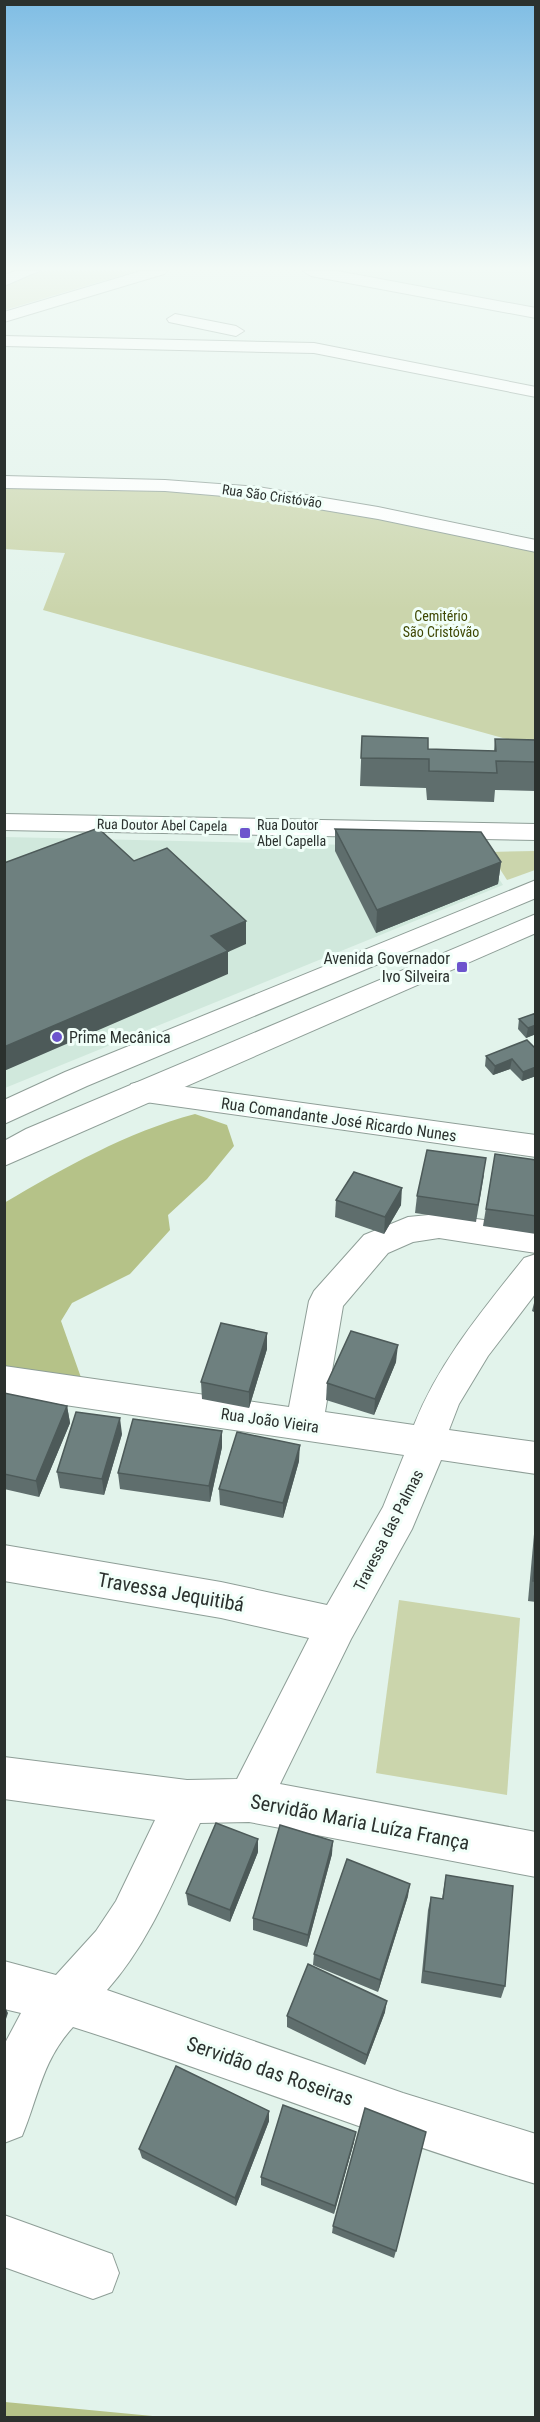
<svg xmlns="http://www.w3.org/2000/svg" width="540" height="2422" viewBox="0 0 540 2422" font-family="'Roboto Condensed',sans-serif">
<rect width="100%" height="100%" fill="#e2f3eb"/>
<g fill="#d0e8dc">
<polygon points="333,271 535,271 535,308 410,285"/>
<polygon points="5,837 479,848 503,885 5,1088"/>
</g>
<g fill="#cbd5ac">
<polygon points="42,271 136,271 5,310 4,285"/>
<polygon points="4,486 191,489 258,497 434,526 535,550 535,747 43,610 65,553 5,549"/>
<polygon points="535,851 535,870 507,880 489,852"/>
<polygon points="399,1600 520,1618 507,1795 376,1773"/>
</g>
<g fill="#b5c288">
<path d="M195 1114 227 1125 234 1146 207 1179 168 1215 170 1230 130 1274 72 1303 61 1321 84 1386 5 1371 4 1203C64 1168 127 1132 195 1114Z"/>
<polygon points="4,2402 5,2402 163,2417 5,2417"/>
</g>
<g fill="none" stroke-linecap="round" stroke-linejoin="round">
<g stroke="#8e9e97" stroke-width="2">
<g id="minor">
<polygon points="303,271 337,271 536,308 536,318 311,276"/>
<polygon points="175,314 236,326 244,331 236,336 169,322 167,319"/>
<polygon points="4,336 314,343 536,387 536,397 314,353 4,346"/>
<polygon points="4,476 165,480 258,487 378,507 536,540 536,552 378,519 258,499 165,491 4,488"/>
<polygon points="4,814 536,824 536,840 4,830"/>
<polygon points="142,1081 536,1135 536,1157 131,1100 127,1092 131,1084"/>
<path d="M439 1214 536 1227V1253L439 1238 413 1242 388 1253 343 1306 325 1412 414 1425C439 1362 482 1311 524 1258L536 1254V1293L488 1356 459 1404 449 1430 536 1442V1474L441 1460 412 1529 351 1639 280 1784 536 1832V1877L249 1822 200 1823C173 1881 150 1942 107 1990L403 2093 536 2134V2184C379 2138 228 2076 73 2027 42 2061 39 2095 22 2136L4 2143V2045L21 2013 4 2009V1961L56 1975 96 1931 116 1901 155 1820 4 1799V1757L187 1780 237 1779 309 1638 221 1618 4 1581V1545L221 1582 327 1605 383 1507 404 1455 4 1396V1366L289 1407 309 1301 314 1291 364 1235 408 1217Z"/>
<polygon points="4,2215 112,2254 119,2273 112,2292 93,2299 4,2267"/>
</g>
</g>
<g stroke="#8e9e97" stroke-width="2">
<g id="major">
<polygon points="141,271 167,271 164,274 4,322 4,312"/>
<polygon points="536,880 536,898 87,1086 4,1124 4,1100 65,1072"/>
<polygon points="536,914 536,933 4,1166 4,1141 26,1129"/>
</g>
</g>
<g stroke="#8e9e97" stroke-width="2">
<polygon id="highway" points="16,271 39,271 4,286 4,275"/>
</g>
<use href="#minor" fill="#fff" fill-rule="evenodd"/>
<use href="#major" fill="#fff" fill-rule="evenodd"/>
<use href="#highway" fill="#fff" fill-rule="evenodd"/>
</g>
<g fill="#5f6e6d">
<polygon points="362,736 428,749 494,751 495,739 536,740 536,791 495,790 494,802 427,800 426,788 360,786"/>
<polygon points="335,829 501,862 498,884 376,933 335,851"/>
<polygon points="536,1013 536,1034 526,1038 518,1029 519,1019"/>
<polygon points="536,1049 536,1076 522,1081 510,1069 493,1075 485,1066 486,1056"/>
<polygon points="495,1154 536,1160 536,1234 483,1226"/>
<polygon points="484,1175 476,1222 415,1213 417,1196"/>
<polygon points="336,1200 401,1205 384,1234 335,1217"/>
<polygon points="536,1295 536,1313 532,1311"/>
<polygon points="267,1333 267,1349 249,1408 202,1399 201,1382"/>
<polygon points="396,1362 374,1415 326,1400 327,1383"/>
<polygon points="4,1393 67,1406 70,1423 39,1497 4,1489"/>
<polygon points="122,1434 104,1495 60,1488 57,1472"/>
<polygon points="222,1447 210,1502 120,1489 118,1473"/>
<polygon points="299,1461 283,1518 220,1505 219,1489"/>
<polygon points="536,1512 536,1602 528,1601"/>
<polygon points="258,1852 230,1922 188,1905 186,1893"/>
<polygon points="332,1854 307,1947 253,1930 253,1918"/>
<polygon points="446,1875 505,1986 501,1998 421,1983 428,1910 431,1897 442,1899"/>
<polygon points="408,1896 378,1992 313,1965 314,1954"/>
<polygon points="385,2012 365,2065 287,2027 287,2016"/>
<polygon points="269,2111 269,2121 236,2206 142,2158 139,2149"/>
<polygon points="354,2142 334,2214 261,2185 261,2177"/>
<polygon points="333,2226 396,2251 394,2258 332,2233"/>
</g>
<g fill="#4d5a59">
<polygon points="501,862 498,884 376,933 377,910"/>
<polygon points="246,921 246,944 228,952 228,974 4,1071 4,1047 211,936"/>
<polygon points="536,1025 536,1034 526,1038 528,1028"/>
<polygon points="512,1059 510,1069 493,1075 495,1066"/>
<polygon points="536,1067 536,1076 522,1081 523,1072"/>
<polygon points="402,1188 401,1205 384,1234 385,1217"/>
<polygon points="267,1333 267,1349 249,1408 249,1392"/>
<polygon points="398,1345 396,1362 374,1415 375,1399"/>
<polygon points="67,1406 70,1423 39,1497 36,1481"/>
<polygon points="120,1418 122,1434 104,1495 102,1479"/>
<polygon points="222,1431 222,1447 210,1502 209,1486"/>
<polygon points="300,1445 299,1461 283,1518 283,1503"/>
<polygon points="258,1839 258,1852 230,1922 230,1910"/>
<polygon points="333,1841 332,1854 307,1947 308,1935"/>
<polygon points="410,1884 408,1896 378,1992 380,1980"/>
<polygon points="387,2001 385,2012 365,2065 367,2055"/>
<polygon points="4,2005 8,2013 4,2025"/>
<polygon points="269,2111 269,2121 236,2206 235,2198"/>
<polygon points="356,2132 354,2142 334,2214 335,2206"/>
</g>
<g fill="#6e807f" stroke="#4d5a59" stroke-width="1.5">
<polygon points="362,736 428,738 428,749 496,751 495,739 536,740 536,762 496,761 497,773 429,771 429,759 361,758"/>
<polygon points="98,828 134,861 167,848 246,921 211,936 228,951 4,1047 4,863"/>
<polygon points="335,829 481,832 501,862 377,910"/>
<polygon points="536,1013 536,1025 528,1028 519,1019"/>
<polygon points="527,1040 536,1049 536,1067 523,1072 512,1059 495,1066 486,1056"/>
<polygon points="427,1150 486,1158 478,1205 417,1196"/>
<polygon points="495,1154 536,1160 536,1216 486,1209"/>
<polygon points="354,1172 402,1188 385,1217 336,1200"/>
<polygon points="221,1323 267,1333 249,1392 201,1382"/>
<polygon points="351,1331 398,1345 375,1399 327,1383"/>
<polygon points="4,1393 67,1406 36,1481 4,1474"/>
<polygon points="76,1412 120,1418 102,1479 57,1472"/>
<polygon points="133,1419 222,1431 209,1486 118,1473"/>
<polygon points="237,1432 300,1445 283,1503 219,1489"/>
<polygon points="536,1549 536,1581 533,1581"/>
<polygon points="216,1823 258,1839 230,1910 186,1893"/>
<polygon points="280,1825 333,1841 308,1935 253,1918"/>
<polygon points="347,1859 410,1884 380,1980 314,1954"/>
<polygon points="446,1875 513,1886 505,1986 424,1971 431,1897 443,1899"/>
<polygon points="308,1964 387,2001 367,2055 287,2016"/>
<polygon points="176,2066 269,2111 235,2198 139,2149"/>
<polygon points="283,2105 356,2132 335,2206 261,2177"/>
<polygon points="365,2108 426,2132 396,2251 333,2226"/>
</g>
<linearGradient id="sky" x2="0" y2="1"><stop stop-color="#7fbde4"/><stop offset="0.44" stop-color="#f2faf6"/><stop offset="1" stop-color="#f2faf6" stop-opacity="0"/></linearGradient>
<rect width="540" height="610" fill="url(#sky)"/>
<g fill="#6c54cd" stroke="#f1fff9" stroke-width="2">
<rect x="239" y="827" width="12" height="12" rx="3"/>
<rect x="456" y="961" width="12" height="12" rx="3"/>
<circle cx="57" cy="1037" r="6"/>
</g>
<g text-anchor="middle" stroke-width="6" stroke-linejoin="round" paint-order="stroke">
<g font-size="14" fill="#2b312e" stroke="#f1fff9">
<text transform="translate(272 496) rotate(8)" y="5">Rua São Cristóvão</text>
<text transform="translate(162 825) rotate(1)" y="5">Rua Doutor Abel Capela</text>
</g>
<g font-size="14" fill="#3e4702" stroke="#f1fff9">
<text x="441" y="621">Cemitério<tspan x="441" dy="16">São Cristóvão</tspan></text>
</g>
<g font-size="14" fill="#2b312e" stroke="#f1fff9" text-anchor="start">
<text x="257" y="830">Rua Doutor<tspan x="257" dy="16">Abel Capella</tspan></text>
</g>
<g font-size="16" fill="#2b312e" stroke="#f1fff9" text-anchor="end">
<text x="450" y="964">Avenida Governador<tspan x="450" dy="18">Ivo Silveira</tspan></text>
<text x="69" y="1043" text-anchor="start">Prime Mecânica</text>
</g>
<g font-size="16" fill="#2b312e" stroke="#f1fff9">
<text transform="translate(339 1119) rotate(8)" y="6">Rua Comandante José Ricardo Nunes</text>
<text transform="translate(270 1420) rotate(8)" y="6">Rua João Vieira</text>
<text transform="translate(388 1530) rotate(-63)" y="6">Travessa das Palmas</text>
</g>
<g font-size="20" fill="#2b312e" stroke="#f1fff9">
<text transform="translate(171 1592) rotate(10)" y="7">Travessa Jequitibá</text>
<text transform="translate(360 1822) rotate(11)" y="7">Servidão Maria Luíza França</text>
<text transform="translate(270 2071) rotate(19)" y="7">Servidão das Roseiras</text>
</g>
</g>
<rect width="540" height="2422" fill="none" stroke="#2b312e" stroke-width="12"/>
</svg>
